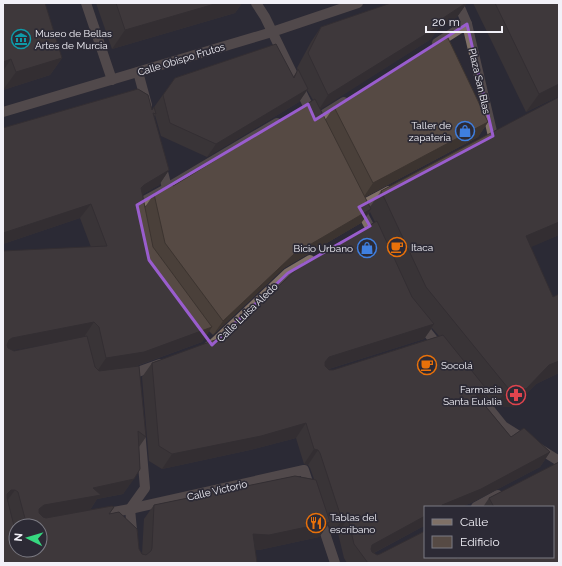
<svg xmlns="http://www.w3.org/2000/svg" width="562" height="566" viewBox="0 0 562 566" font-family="Raleway,sans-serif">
<rect width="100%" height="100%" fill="#2c2a35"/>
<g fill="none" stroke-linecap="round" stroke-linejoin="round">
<g stroke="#7f7066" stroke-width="10">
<polyline points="86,3 112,80"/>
<polyline points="458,3 467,24 493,136"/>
</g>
<g stroke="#7f7066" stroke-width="10">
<polyline points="256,3 265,17 313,116"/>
<polyline points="437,43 467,24"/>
<polyline points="138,72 147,105"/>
<polyline points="3,112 272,32 358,3"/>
<polyline points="315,120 344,102"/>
<polyline points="161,164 167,188 277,123"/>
<polyline points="359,207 375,237"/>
<polyline points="359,207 389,191"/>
<polyline points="138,209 137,205 164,190"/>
<polyline points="420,323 440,348"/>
<polyline points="209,346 212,345 288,273 310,260"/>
<polyline points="128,374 135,373 160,364"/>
<polyline points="474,390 503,426 559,461"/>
<polyline points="476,507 498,495"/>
<polyline points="97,515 130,509 304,470 311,491"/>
<polyline points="320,518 335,563"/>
<polyline points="135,563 130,509 145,488 140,430"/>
</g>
</g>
<g fill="#4a403a" fill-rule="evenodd">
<polygon points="3,3 62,58 50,75 3,90"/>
<polygon points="96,3 242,3 235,13 112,49"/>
<path d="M391 3H467L457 17 437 30 431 39 320 109 325 120 334 107 447 36 488 122 478 137 365 197 370 207 381 191 559 97V235L530 247 553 297 559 294V373L536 384 513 407 495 406 485 394 481 400 511 437 524 428 550 452 540 467 471 503 461 507H425V527H422L374 553 377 555 380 554 425 531V557H457V558L463 557H553V507H483L489 498 559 462V563H347L344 558 338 533 332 534 329 524 319 537 259 550 255 549 257 563H3V251L91 247 80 218 3 244V128L138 89 148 95 152 110 175 78 276 44 293 77 298 70 297 68 311 42 321 27ZM307 90 313 100 173 186 172 184 154 194 145 207 143 194 159 185 169 170 154 117 155 115 161 136 207 157 299 102ZM370 212 375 222 302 264 226 336 152 363 142 377 149 461 162 469 250 450 296 438 304 464 308 465 310 468 314 479 295 476 154 505 144 519 142 554 139 549 137 529 119 512 109 514 114 507 112 506 45 518 90 510 97 499 123 494 140 469 139 447 146 437 139 366 134 367 202 342 209 331 213 335 284 268 361 223ZM432 328 439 336 333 370H329V369L424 339ZM74 339 14 351 13 350ZM16 526H40V550H16Z"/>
<polygon points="473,3 559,3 559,96 526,112"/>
</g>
<g fill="#3c3430">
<polygon points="218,3 242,3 235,13 112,49 125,30"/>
<polygon points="466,3 467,3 457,17 437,30 431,39 318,111 328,95"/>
<polygon points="62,58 50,75 3,90 16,72"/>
<polygon points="11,59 3,71 3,62"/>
<polygon points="559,84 559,96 526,112 539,94"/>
<polygon points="308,89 299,102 207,157 216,144"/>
<polygon points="488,122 478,137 363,198 373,183"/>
<polygon points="169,170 159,185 134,199 131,203 144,185"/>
<polygon points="91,204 80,218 3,244 3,233"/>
<polygon points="371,209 361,223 284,268 213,335 223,321 294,254"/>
<polygon points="559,222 559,235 513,255 526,236"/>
<polygon points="94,322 84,337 3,352 9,340 12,338"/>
<polygon points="434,324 424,339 319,372 325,362 329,357"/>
<polygon points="212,327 202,342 133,367 96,373 106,358"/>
<polygon points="559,361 559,373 536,384 513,407 495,406 508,388 549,365"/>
<polygon points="472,390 488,391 478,405"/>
<polygon points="306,423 296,438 250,450 162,469 172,454"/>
<polygon points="314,449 318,450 308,465 304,464"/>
<polygon points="550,452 540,467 471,503 461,507 440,507 442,505"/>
<polygon points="134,479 123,494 97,499 90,510 34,520 39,509 44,505 93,488"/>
<polygon points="11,490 15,490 4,505 7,494"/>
<polygon points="425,516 425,527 422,527 364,558 372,545"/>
<polygon points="348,518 338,533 332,534 342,520"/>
<polygon points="330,522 319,537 259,550 243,548 253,534"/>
</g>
<g fill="#564a44" stroke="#3c3430" fill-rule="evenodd">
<polygon points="3,3 45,3 62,58 16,72 11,59 3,62"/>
<polygon points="116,3 218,3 125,30"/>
<polygon points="391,3 466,3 440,20 442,24 328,95 308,53 321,27"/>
<polygon points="495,3 559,3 559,84 539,94"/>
<polygon points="447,36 488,122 373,183 334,107"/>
<polygon points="276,44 294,78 298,69 308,89 216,144 170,123 163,95 175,78"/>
<path d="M138 89 148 95 152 110 154 107 156 114 153 113 169 170 144 185 141 188 153 247 212 327 144 352 106 358 99 327 94 322 12 338 9 340 7 345 8 348 14 351 87 336 95 367 99 371 139 366 146 437 138 431 140 469 134 479 93 488 101 495 44 505 39 509V513L43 517 46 518 112 506 114 507 109 514 119 512 137 529 139 549 142 554 146 555 151 551 152 548 154 505 295 476 316 480 330 522 269 535 253 534 257 563H3V251L107 246 91 204 3 233V128ZM11 490H15L18 492 27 526H40V550H32L31 553 28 555 22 553 20 550H16V534L7 498V494Z"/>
<polygon points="559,97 559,222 526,236 553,297 559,294 559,361 549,365 526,389 508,388 426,287 381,191"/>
<polygon points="315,99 371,209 294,254 223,321 165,243 154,194 172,184 173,186"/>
<polygon points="377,221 412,297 434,324 329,357 325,362 325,366 329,370 333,370 443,335 488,391 472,390 511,437 524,428 550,452 481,489 442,505 442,507 425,507 425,516 372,545 371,549 372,552 377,555 380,554 425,531 425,557 457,557 457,558 463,557 553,557 553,507 494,507 489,498 559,462 559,563 368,563 354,544 348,518 342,520 320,453 318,450 314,449 306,423 261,436 172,454 159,446 152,363 226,336 302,264"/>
</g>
<path d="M0 0H562V566H0ZM467 24 493 136 359 207 370 226 288 273 212 345 149 260 137 205 308 104 315 120Z" fill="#2c2a35" fill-opacity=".55" fill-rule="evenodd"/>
<path fill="none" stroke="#995dcd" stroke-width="3" stroke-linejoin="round" d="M467 24 493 136 359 207 370 226 288 273 212 345 149 260 137 205 308 104 315 120Z"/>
<defs>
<g id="museum-ring" transform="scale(1)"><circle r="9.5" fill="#2c2a35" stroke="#0f9aa8" stroke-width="1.5"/><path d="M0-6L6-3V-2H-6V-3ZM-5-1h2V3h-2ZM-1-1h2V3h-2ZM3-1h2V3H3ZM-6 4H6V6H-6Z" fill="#0f9aa8"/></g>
<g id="shop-ring" transform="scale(1)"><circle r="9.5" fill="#2c2a35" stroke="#3f7fe0" stroke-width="1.5"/><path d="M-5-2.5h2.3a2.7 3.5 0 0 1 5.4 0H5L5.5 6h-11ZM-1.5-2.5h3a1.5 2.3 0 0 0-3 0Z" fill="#3f7fe0"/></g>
<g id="cafe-ring" transform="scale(1)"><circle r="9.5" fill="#2c2a35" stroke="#e8710a" stroke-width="1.5"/><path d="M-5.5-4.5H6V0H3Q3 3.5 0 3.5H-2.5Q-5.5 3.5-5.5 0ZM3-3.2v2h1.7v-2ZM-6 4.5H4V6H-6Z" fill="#e8710a"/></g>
<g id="pharmacy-ring" transform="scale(1)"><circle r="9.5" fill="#2c2a35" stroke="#e0444e" stroke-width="1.5"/><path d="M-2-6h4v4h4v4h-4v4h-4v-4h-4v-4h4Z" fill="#e0444e"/></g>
<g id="restaurant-ring" transform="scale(1)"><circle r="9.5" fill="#2c2a35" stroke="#e8710a" stroke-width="1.5"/><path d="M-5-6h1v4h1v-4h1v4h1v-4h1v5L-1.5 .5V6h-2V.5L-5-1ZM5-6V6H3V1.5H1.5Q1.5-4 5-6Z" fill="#e8710a"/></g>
</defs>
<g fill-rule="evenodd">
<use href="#museum-ring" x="21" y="39"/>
<use href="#shop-ring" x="465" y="131"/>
<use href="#cafe-ring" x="397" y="247"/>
<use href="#shop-ring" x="367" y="248"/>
<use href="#cafe-ring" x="427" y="365"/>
<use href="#pharmacy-ring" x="516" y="395"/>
<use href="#restaurant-ring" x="316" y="523"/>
</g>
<g text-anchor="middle" stroke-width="3.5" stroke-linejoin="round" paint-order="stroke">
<g font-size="10" fill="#f2f1f8" stroke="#2c2a35" text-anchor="start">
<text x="35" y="37">Museo de Bellas<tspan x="35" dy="12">Artes de Murcia</tspan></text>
<text x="451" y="129" text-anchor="end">Taller de<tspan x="451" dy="12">zapatería</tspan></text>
<text x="411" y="251">Itaca</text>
<text x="353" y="252" text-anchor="end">Bicio Urbano</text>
<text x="441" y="369">Socolá</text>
<text x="502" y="393" text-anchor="end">Farmacia<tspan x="502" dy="12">Santa Eulalia</tspan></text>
<text x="330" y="521">Tablas del<tspan x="330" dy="12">escribano</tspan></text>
</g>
<g font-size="10" fill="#f2f1f8" stroke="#2c2a35">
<text transform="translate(181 59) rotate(-17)" y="4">Calle Obispo Frutos</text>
<text transform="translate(480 81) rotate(77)" y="4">Plaza San Blas</text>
<text transform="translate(247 312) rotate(-44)" y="4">Calle Luisa Aledo</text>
<text transform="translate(217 490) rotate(-13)" y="4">Calle Victorio</text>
</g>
</g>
<rect width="562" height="566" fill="none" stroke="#f2f1f8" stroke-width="8"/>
<rect x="424" y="506" width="130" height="52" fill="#2c2a35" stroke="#7b7a83"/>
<rect x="432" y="519" width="20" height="6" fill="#7f7066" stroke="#7b7a83"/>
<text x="460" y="526" font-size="12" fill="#f2f1f8">Calle</text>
<rect x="432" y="536" width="20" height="12" fill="#564a44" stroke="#7b7a83"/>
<text x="460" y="546" font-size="12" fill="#f2f1f8">Edificio</text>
<g transform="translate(28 538) rotate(275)"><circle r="19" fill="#2c2a35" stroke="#7b7a83"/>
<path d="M0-3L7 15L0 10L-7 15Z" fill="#36d880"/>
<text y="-6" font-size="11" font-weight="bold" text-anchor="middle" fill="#f2f1f8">N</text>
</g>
<path d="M426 26v6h76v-6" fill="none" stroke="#f2f1f8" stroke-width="2"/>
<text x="432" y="26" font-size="12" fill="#f2f1f8" stroke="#2c2a35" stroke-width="3" paint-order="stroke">20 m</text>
</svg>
